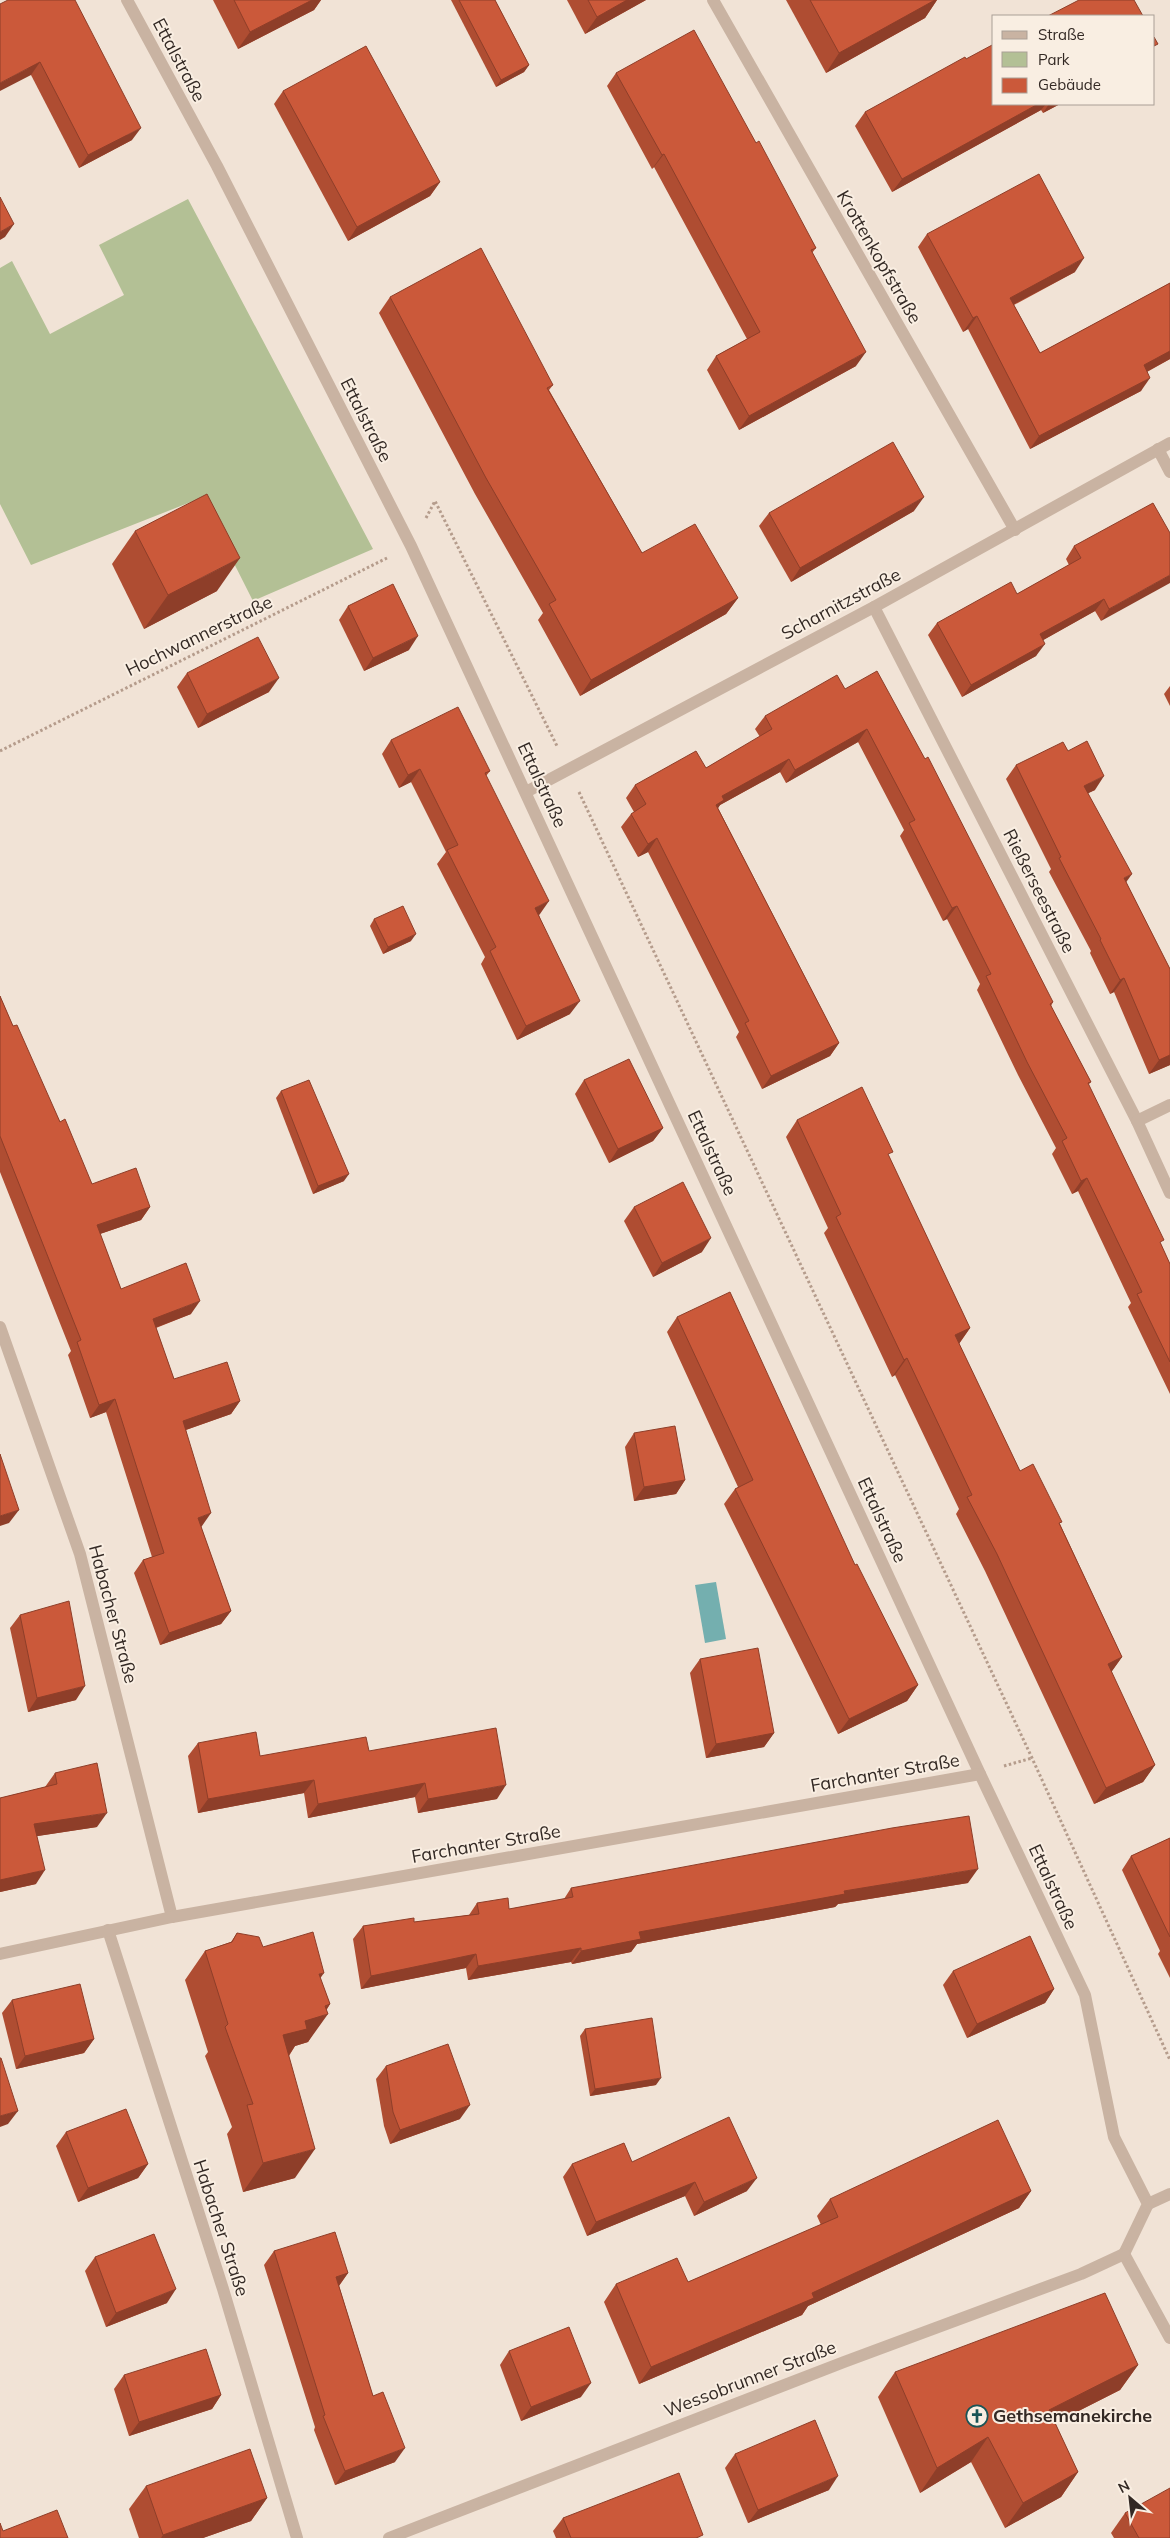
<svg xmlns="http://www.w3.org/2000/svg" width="1170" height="2538" viewBox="0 0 1170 2538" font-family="Mulish,sans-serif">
<rect width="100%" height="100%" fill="#f1e3d6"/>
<polygon fill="#b3c095" points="188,199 373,549 253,601 201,498 31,565 0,504 0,268 12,261 50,334 124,295 99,245"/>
<polygon fill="#74afaf" points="716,1582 726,1639 705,1643 695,1585"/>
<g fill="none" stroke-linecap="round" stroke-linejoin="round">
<g stroke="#b59c8c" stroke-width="3" stroke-dasharray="2.5 2.5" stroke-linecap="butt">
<polyline points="426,518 435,501 557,746"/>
<polyline points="0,751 387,558"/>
<polyline points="579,792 1032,1758 1170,2060"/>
<polyline points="1004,1766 1032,1758"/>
</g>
<g stroke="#c9b3a2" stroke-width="12">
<polyline points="127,0 217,166 411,546 980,1774 1085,1995 1114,2137 1148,2204 1124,2254"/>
<polyline points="713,0 1015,530"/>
<polyline points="1158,449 1170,472"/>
<polyline points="874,607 1137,1121 1170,1193"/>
<polyline points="526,792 874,607 1170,443"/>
<polyline points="1137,1121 1170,1105"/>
<polyline points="0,1327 80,1554 172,1917"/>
<polyline points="108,1930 223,2289 297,2538"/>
<polyline points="0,1954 172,1917 980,1774"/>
<polyline points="1148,2204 1170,2194"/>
<polyline points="1124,2254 1170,2338"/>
<polyline points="389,2538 844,2362 1081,2274 1124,2254"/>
</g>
</g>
<g fill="#af4d32">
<polygon points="213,0 321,0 314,10 238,49"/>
<polygon points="451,0 495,0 529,65 524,72 496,87"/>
<polygon points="567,0 646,0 585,34"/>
<polygon points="786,0 937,0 925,18 826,73"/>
<polygon points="0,4 132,140 79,168 31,75"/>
<polygon points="616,73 756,143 816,248 812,253 856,366 739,430 707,370 716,356 747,339 654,167 652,169 607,86"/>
<polygon points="283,91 440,182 430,196 348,241 274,104"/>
<polygon points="994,104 1060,104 1043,113 1041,110 892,192 855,126 865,112"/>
<polygon points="927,234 1075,272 1014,305 1040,353 1170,283 1170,359 1147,372 1141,391 1030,449 968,329 963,332 918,247"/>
<polygon points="390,297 553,385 549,390 642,553 738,598 726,614 580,696 538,620 543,613 475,494 379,313"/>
<polygon points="914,511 791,582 759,526 769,513"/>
<polygon points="135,531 217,591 144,629 112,564"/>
<polygon points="1170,533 1101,621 1095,611 1043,640 1036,656 962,697 928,635 937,623 1017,594 1069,565 1066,559 1074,546"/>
<polygon points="348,606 409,650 364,671 339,620"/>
<polygon points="187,673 269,692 198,728 177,687"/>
<polygon points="1170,686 1170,706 1164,694"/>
<polygon points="845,689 1053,1002 1051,1006 1091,1082 1088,1085 1161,1245 1170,1264 1170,1394 1128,1307 1131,1303 1078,1191 1072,1194 1052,1154 1056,1148 1018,1075 977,990 980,984 947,919 943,921 900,836 904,830 858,742 786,783 780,772 720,805 718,808 839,1043 830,1056 762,1089 736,1037 739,1032 648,852 638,857 621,827 631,814 634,812 626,798 635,785 706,768 760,737 755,729 765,716"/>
<polygon points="391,740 490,771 486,776 540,914 539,915 570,1014 517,1040 481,964 485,957 437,864 446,852 411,782 399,788 382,754"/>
<polygon points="1068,751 1095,790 1088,793 1126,882 1170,969 1170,1065 1149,1074 1114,992 1110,994 1090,953 1091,951 1049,872 1051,869 1006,779 1016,765"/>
<polygon points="374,919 411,941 383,954 370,926"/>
<polygon points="0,996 13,1026 60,1122 92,1184 150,1207 141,1220 100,1234 121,1289 191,1314 156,1328 174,1379 240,1401 231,1414 186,1430 202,1526 201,1527 231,1611 221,1624 160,1645 134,1573 143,1560 152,1557 106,1412 90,1418 68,1355 71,1351 0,1172"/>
<polygon points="584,1080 663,1128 653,1141 609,1163 575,1094"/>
<polygon points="281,1091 344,1181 313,1194 276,1098"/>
<polygon points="797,1120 889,1157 970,1328 959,1344 1020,1471 1060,1524 1122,1657 1111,1672 1155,1765 1143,1782 1094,1804 985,1571 956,1514 959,1509 895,1375 892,1377 824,1233 828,1228 786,1137"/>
<polygon points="634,1207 702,1252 653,1277 624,1221"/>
<polygon points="677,1317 855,1565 918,1685 907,1701 838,1734 724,1504 735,1489 738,1487 667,1332"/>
<polygon points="634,1433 685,1480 676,1494 634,1501 625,1447"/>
<polygon points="20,1615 76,1700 28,1712 10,1628"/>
<polygon points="700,1659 774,1733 764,1747 706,1758 690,1673"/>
<polygon points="198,1743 260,1756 369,1751 497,1799 418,1813 415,1797 308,1818 304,1793 198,1813 188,1756"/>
<polygon points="55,1773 97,1827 37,1836 36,1884 0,1892 0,1798 45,1787"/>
<polygon points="1170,1838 1170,1978 1158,1954 1160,1951 1122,1870 1131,1856"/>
<polygon points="968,1883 838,1904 835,1907 637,1944 631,1952 572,1964 571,1962 468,1980 466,1968 361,1989 353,1939 363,1926 414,1922 469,1915 477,1903 509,1909 564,1899 571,1888"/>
<polygon points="237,1933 263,1947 320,1978 330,2004 308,2042 295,2046 289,2056 295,2178 243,2192 227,2134 232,2127 205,2056 208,2052 185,1980 205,1951 231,1942"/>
<polygon points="953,1971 1054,1989 1045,2003 967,2038 943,1985"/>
<polygon points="12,2000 94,2039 84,2053 16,2069 2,2013"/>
<polygon points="585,2029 656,2085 590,2096 580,2036"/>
<polygon points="386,2066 460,2119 390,2144 384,2126 376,2079"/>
<polygon points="66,2132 148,2164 138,2178 78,2202 56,2146"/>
<polygon points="632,2162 747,2191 694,2216 685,2196 587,2236 563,2177 572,2164"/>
<polygon points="1031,2191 1019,2208 808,2306 802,2315 639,2384 604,2302 616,2284 688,2282 821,2225 817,2216 830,2199"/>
<polygon points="274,2251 348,2273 339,2286 373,2396 395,2462 335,2485 314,2430 315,2427 264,2265"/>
<polygon points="95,2257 167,2303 106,2327 85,2271"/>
<polygon points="509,2351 581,2397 521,2421 500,2365"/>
<polygon points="1138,2365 1120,2390 1055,2423 1078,2472 1061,2497 1005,2528 971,2462 920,2493 878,2397 895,2372"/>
<polygon points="124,2375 221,2395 212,2409 129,2436 114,2389"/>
<polygon points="735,2454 829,2490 748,2523 725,2468"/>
<polygon points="146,2486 267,2498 251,2521 203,2538 139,2538 129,2509"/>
<polygon points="1125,2513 1170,2538 1114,2538 1111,2533"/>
<polygon points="563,2518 701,2538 556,2538 553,2531"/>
</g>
<g fill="#8e3e29">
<polygon points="312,0 321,0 314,10 238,49 250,32"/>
<polygon points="627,0 646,0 585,34 597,17"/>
<polygon points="935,0 937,0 925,18 826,73 839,53"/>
<polygon points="40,62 31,75 0,91 0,83"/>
<polygon points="529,65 524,72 496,87 501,80"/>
<polygon points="1038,104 1046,104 1041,110 892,192 902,179"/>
<polygon points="1049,104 1060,104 1043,113"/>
<polygon points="141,128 132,140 79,168 88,155"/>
<polygon points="664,154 654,167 652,169 662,155"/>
<polygon points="440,182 430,196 348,241 357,227"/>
<polygon points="14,224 5,237 0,240 0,232"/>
<polygon points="1084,258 1075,272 1001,311 1010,298"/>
<polygon points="977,316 968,329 963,332 973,318"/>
<polygon points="1170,351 1170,359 1135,378 1144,365"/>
<polygon points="866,352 856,366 739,430 749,416"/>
<polygon points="1150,378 1141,391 1030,449 1039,436"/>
<polygon points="924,497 914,511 791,582 800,568"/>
<polygon points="240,558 217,591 144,629 168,595"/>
<polygon points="1170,575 1170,583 1101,621 1109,609"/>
<polygon points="738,598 726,614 580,696 591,680"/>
<polygon points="1104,599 1095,611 1031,647 1040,634"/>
<polygon points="418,636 409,650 364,671 373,658"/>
<polygon points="1045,644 1036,656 962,697 971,685"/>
<polygon points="279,678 269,692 198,728 207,714"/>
<polygon points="867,729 858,742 786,783 795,770"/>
<polygon points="789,759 780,772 720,805 714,814 707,818 722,796"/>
<polygon points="420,769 411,782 399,788 408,775"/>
<polygon points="1104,776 1095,790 1074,800 1084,786"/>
<polygon points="657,838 648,852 638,857 648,844"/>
<polygon points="1132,874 1122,888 1124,878"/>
<polygon points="549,901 540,914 526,921 535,908"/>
<polygon points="957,906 947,919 943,921 952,908"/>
<polygon points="416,934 411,941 383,954 388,947"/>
<polygon points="1124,978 1114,992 1110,994 1120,980"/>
<polygon points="580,1001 570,1014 517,1040 526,1026"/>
<polygon points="839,1043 830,1056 762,1089 771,1076"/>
<polygon points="1170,1055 1170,1065 1149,1074 1159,1060"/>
<polygon points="663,1128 653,1141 609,1163 618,1149"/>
<polygon points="349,1174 344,1181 313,1194 318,1186"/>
<polygon points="1087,1178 1078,1191 1072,1194 1081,1181"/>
<polygon points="150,1207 141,1220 88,1238 97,1225"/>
<polygon points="711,1238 702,1252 653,1277 662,1263"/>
<polygon points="200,1301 191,1314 144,1332 153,1319"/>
<polygon points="970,1328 958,1345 955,1335"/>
<polygon points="907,1358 895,1375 892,1377 904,1360"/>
<polygon points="115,1399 106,1412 90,1418 99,1405"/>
<polygon points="240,1401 231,1414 174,1434 183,1421"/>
<polygon points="685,1480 676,1494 634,1501 644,1487"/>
<polygon points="19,1510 9,1523 0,1526 0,1516"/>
<polygon points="211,1513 202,1526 189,1531 198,1518"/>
<polygon points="231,1611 221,1624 160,1645 169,1633"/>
<polygon points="1122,1657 1110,1674 1108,1664"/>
<polygon points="918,1685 907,1701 838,1734 849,1719"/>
<polygon points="85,1686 76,1700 28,1712 37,1698"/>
<polygon points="774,1733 764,1747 706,1758 716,1744"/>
<polygon points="1155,1765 1143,1782 1094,1804 1106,1788"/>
<polygon points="314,1780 304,1793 198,1813 208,1799"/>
<polygon points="425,1783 415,1797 308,1818 318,1804"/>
<polygon points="506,1785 497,1799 418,1813 428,1799"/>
<polygon points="107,1813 97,1827 25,1838 34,1824"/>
<polygon points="978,1869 968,1883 838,1904 835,1907 637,1944 631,1952 572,1964 581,1951 639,1932 844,1891"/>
<polygon points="45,1870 36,1884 0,1892 0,1880"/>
<polygon points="581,1948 571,1962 468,1980 478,1966"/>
<polygon points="476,1954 466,1968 361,1989 371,1976"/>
<polygon points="324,1973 304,2001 319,1974"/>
<polygon points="1054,1989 1045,2003 967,2038 977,2024"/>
<polygon points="330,2004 322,2016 328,2014 308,2042 295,2046 287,2058 283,2035"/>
<polygon points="94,2039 84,2053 16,2069 25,2056"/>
<polygon points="661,2078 656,2085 590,2096 595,2089"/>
<polygon points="470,2105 460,2119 390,2144 400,2130"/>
<polygon points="18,2111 8,2124 0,2127 0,2116"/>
<polygon points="315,2149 295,2178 243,2192 263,2163"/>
<polygon points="148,2164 138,2178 78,2202 88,2188"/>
<polygon points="757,2178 747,2191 694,2216 704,2202"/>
<polygon points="695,2182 685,2196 587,2236 596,2222"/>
<polygon points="1031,2191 1019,2208 808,2306 802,2315 639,2384 651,2367"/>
<polygon points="348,2273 338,2287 336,2277"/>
<polygon points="176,2289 167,2303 106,2327 116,2313"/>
<polygon points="1138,2365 1120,2390 1031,2435 1049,2410"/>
<polygon points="591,2383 581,2397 521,2421 531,2407"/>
<polygon points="221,2395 212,2409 129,2436 139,2422"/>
<polygon points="988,2437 971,2462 920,2493 937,2468"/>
<polygon points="405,2448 395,2462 335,2485 345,2471"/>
<polygon points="1078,2472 1061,2497 1005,2528 1023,2503"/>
<polygon points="838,2476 829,2490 748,2523 758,2510"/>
<polygon points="267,2498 251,2521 203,2538 161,2538 163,2535"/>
</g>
<g fill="#cb593a" stroke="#8e3e29">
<polygon points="8,0 75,0 141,128 88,155 40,62 0,83 0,4"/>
<polygon points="234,0 312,0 250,32"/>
<polygon points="459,0 495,0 529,65 501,80"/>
<polygon points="588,0 627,0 597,17"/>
<polygon points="810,0 935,0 839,53"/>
<polygon points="1079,0 1134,0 1143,16 1048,16"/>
<polygon points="694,30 756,143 759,141 816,248 811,250 866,352 749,416 716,356 760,332 664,154 662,155 616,73"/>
<polygon points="1154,37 1158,44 1154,46"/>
<polygon points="994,44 994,104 1038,104 902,179 865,112 965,57 966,59"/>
<polygon points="366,46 440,182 357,227 283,91"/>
<polygon points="1039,174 1084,258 1010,298 1040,353 1170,283 1170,351 1144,365 1150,378 1039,436 977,316 973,318 927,234"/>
<polygon points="0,197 14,224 0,232"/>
<polygon points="481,248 553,385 547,388 642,553 695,524 738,598 591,680 549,604 556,600 486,478 390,297"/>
<polygon points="893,442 924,497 800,568 769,513"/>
<polygon points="207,494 240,558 168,595 135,531"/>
<polygon points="1153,503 1170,533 1170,575 1109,609 1104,599 1040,634 1045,644 971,685 937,623 1011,582 1017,594 1081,558 1074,546"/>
<polygon points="393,584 418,636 373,658 348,606"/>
<polygon points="258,637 279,678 207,714 187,673"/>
<polygon points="877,671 925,759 928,757 1053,1002 1050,1004 1091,1082 1088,1083 1164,1240 1160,1242 1170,1264 1170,1362 1137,1294 1142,1292 1087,1178 1081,1181 1062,1141 1067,1138 1027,1062 986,976 991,974 957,906 952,908 909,823 915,820 867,729 795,770 789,759 722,796 724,800 716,805 839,1043 771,1076 745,1023 749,1021 657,838 648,844 631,814 646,804 635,785 696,751 706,768 772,729 765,716 837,675 845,689"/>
<polygon points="458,707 490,771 485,773 549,901 535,908 580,1001 526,1026 490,951 496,947 447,850 458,845 420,769 408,775 391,740"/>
<polygon points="1087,741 1104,776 1084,786 1132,874 1124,878 1170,969 1170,1055 1159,1060 1124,978 1120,980 1100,940 1101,939 1059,858 1061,857 1016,765 1063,742 1068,751"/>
<polygon points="403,906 416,934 388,947 374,919"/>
<polygon points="0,996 13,1026 17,1025 60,1122 65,1119 92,1184 136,1168 150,1207 97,1225 121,1289 186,1263 200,1301 153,1319 174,1379 227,1362 240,1401 183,1421 211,1513 198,1518 231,1611 169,1633 143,1560 164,1553 115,1399 99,1405 77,1342 81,1340 0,1136"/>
<polygon points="629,1059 663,1128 618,1149 584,1080"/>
<polygon points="309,1080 349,1174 318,1186 281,1091"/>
<polygon points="862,1087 893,1152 888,1154 970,1328 955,1335 1020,1471 1033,1464 1062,1522 1059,1523 1122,1657 1108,1664 1155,1765 1106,1788 997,1554 967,1497 972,1495 907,1358 904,1360 836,1217 841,1214 797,1120"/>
<polygon points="683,1182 711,1238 662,1263 634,1207"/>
<polygon points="730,1292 855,1565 857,1564 918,1685 849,1719 735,1489 753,1480 677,1317"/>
<polygon points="675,1426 685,1480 644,1487 634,1433"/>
<polygon points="0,1454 19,1510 0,1516"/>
<polygon points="69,1601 85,1686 37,1698 20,1615"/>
<polygon points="758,1648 774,1733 716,1744 700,1659"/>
<polygon points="496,1728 506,1785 428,1799 425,1783 318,1804 314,1780 208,1799 198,1743 256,1732 260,1756 366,1737 369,1751"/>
<polygon points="97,1763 107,1813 34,1824 45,1870 0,1880 0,1798 57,1784 55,1773"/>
<polygon points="969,1816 978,1869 844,1891 845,1894 639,1932 641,1939 581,1951 581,1948 478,1966 476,1954 371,1976 363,1926 414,1918 414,1922 479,1914 477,1903 508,1898 509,1909 573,1897 571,1888 892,1828"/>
<polygon points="1170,1838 1170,1937 1131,1856"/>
<polygon points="313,1932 324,1973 319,1974 330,2004 325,2006 328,2014 305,2021 307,2029 283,2035 315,2149 263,2163 247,2105 253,2104 225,2027 228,2024 205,1951 232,1942 237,1933 259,1937 263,1947"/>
<polygon points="1030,1936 1054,1989 977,2024 953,1971"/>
<polygon points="80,1984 94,2039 25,2056 12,2000"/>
<polygon points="652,2018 661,2078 595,2089 585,2029"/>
<polygon points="448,2044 470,2105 400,2130 393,2112 386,2066"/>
<polygon points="0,2058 1,2058 18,2111 0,2116"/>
<polygon points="126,2109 148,2164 88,2188 66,2132"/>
<polygon points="729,2117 757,2178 704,2202 695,2182 596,2222 572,2164 624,2143 632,2162"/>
<polygon points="998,2120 1031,2191 812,2293 814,2298 651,2367 616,2284 677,2258 688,2282 838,2217 830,2199"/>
<polygon points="335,2232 348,2273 336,2277 373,2396 383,2392 405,2448 345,2471 323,2416 325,2415 274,2251"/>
<polygon points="154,2234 176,2289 116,2313 95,2257"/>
<polygon points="1105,2293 1138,2365 1049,2410 1078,2472 1023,2503 988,2437 937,2468 895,2372"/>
<polygon points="569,2327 591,2383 531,2407 509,2351"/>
<polygon points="206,2349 221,2395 139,2422 124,2375"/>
<polygon points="815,2420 838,2476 758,2510 735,2454"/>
<polygon points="250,2449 267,2498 163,2535 146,2486"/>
<polygon points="679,2473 703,2535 696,2538 571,2538 563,2518"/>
<polygon points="1170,2488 1170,2538 1139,2538 1125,2513"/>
<polygon points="57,2510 68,2538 0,2538 0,2523 3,2531"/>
</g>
<defs>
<g id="church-ring" transform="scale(1.125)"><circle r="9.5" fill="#f9eee2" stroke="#195456" stroke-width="1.5"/><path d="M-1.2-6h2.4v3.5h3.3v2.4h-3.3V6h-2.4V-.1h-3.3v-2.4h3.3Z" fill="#195456"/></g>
</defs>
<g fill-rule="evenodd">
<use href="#church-ring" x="977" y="2416"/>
</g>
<g text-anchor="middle" stroke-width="4" stroke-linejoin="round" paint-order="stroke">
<g font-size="18" fill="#332924" stroke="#f9eee2">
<text transform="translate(179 60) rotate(62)" y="6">Ettalstraße</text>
<text transform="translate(879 257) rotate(60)" y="6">Krottenkopfstraße</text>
<text transform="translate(366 420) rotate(63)" y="6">Ettalstraße</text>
<text transform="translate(841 604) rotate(-28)" y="6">Scharnitzstraße</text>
<text transform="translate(199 636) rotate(-26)" y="6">Hochwannerstraße</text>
<text transform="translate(542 785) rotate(65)" y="6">Ettalstraße</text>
<text transform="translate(1039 891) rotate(63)" y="6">Rießerseestraße</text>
<text transform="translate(712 1153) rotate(65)" y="6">Ettalstraße</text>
<text transform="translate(882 1520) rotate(65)" y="6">Ettalstraße</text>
<text transform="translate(113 1614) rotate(75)" y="6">Habacher Straße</text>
<text transform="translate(885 1773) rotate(-10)" y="6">Farchanter Straße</text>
<text transform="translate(486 1844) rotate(-10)" y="6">Farchanter Straße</text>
<text transform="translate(1053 1887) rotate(65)" y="6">Ettalstraße</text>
<text transform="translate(221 2228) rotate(72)" y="6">Habacher Straße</text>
<text transform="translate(750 2379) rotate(-21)" y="6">Wessobrunner Straße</text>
</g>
<g font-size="18" font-weight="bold" fill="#332924" stroke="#f9eee2" text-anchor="start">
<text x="993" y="2422">Gethsemanekirche</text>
</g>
</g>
<rect x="992" y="15" width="162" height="90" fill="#f9eee2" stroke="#aa9f96"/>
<rect x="1002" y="31" width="25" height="8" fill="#c9b3a2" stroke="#aa9f96"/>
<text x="1038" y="40" font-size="15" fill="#332924">Straße</text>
<rect x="1002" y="52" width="25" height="15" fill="#b3c095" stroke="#aa9f96"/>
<text x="1038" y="65" font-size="15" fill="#332924">Park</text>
<rect x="1002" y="78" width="25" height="15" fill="#cb593a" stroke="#aa9f96"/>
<text x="1038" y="90" font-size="15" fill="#332924">Gebäude</text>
<g transform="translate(1130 2498) rotate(332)" stroke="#f9eee2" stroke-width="4" paint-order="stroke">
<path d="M0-4L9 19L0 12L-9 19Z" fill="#332924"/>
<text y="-8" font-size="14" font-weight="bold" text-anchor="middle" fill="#332924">N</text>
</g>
</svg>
